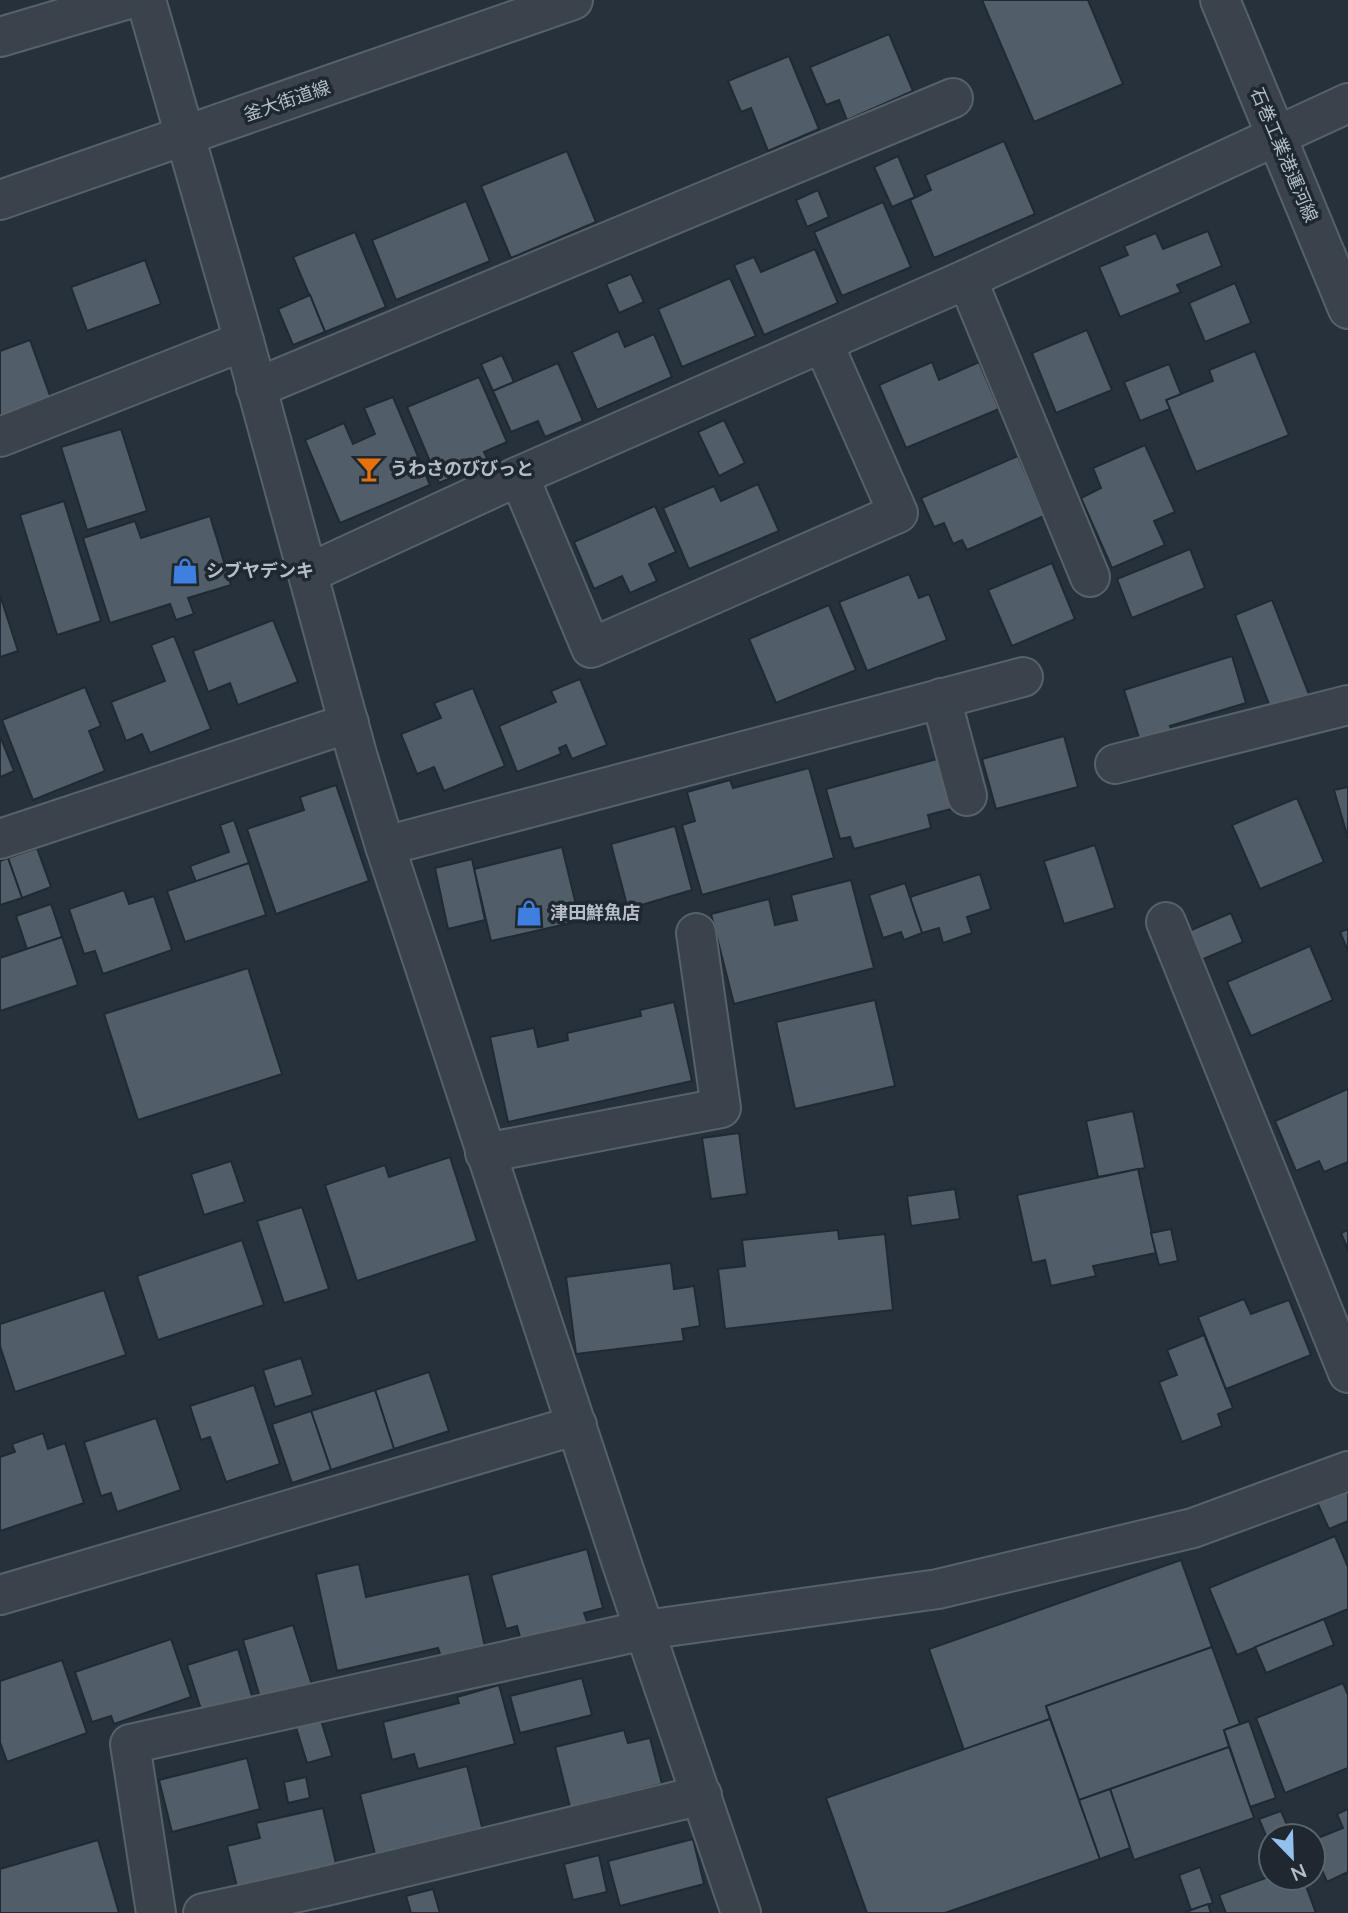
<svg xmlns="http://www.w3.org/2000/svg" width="1348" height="1913" viewBox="0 0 1348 1913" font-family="Lato,'Noto Sans JP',sans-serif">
<rect width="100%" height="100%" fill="#26313b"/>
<g fill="#515e69" stroke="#212a33" stroke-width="2">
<polygon points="982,0 1088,0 1123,84 1034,122"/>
<polygon points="889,34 913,91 847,120 839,100 826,105 810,67"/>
<polygon points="789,56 819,129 768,151 751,108 741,112 728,81"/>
<polygon points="1004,141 1035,214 934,258 910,200 931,190 925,175"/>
<polygon points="567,151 596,222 511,258 481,186"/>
<polygon points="898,156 915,197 892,207 874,167"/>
<polygon points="818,190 829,217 807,227 796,200"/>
<polygon points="466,201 490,261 396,300 372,240"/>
<polygon points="883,202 911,267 842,296 814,232"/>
<polygon points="1208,231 1222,266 1177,285 1181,292 1120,317 1099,267 1128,255 1124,246 1156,233 1163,249"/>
<polygon points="355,232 386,307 325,332 293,257"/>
<polygon points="815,249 838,303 764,335 734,265 754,257 761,272"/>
<polygon points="145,260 161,304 87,331 71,287"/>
<polygon points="631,274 644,302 619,313 606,284"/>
<polygon points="730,278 756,336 682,367 658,309"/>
<polygon points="1235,283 1251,323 1205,342 1189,303"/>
<polygon points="310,295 325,332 293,345 278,309"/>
<polygon points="1087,330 1112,390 1056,413 1032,353"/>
<polygon points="618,331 625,347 654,334 672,377 597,410 572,352"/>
<polygon points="30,340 53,404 0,423 0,351"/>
<polygon points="1255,351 1289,435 1196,472 1166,400 1213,381 1209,370"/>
<polygon points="502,355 514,382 493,391 481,364"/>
<polygon points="932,362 939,380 979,362 999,409 906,448 879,385"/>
<polygon points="558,363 583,421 545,437 538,421 511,432 493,391"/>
<polygon points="1169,364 1181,394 1166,400 1170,409 1140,421 1124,382"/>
<polygon points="479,377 507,442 484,452 489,462 439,483 407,407"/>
<polygon points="393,397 430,485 340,523 305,440 344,423 353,444 375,434 364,408"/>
<polygon points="724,420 745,463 719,476 698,432"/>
<polygon points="121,429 147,511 87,530 61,447"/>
<polygon points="1145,445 1175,512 1154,521 1165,545 1112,568 1081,498 1101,488 1093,468"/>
<polygon points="1018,456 1044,516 967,550 962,540 953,544 944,523 934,527 921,498"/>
<polygon points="758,484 779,531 689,569 663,508 714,486 721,501"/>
<polygon points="64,501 101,621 57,635 20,515"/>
<polygon points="655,506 676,552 649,564 657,581 630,593 622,576 594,589 574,542"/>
<polygon points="210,516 231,585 188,598 194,614 176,620 170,604 110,623 83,538 135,521 141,538"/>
<polygon points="1190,549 1205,588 1132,618 1117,579"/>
<polygon points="1052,563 1075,619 1012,646 988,590"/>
<polygon points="909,574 919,598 929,594 947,640 867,671 839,602"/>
<polygon points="0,595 18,651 0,657"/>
<polygon points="1272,600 1310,697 1272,712 1235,615"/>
<polygon points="829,605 856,670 776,703 749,639"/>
<polygon points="273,620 298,682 238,705 230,683 208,692 193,651"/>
<polygon points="174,636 211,729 150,753 142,734 126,741 111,702 165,681 151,645"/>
<polygon points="1232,656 1246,703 1170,726 1173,737 1142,747 1124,690"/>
<polygon points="580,679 607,745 572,759 566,745 559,748 561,754 517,772 499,726 556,702 551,691"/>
<polygon points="85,687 101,726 89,731 105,771 33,800 2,720"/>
<polygon points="473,688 505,766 444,791 434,767 417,774 401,734 441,718 434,703"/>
<polygon points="0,736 14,771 0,777"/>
<polygon points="1064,736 1078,787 996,809 982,759"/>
<polygon points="937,759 951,809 928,815 931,828 854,849 850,837 840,839 826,789"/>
<polygon points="809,768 834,858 702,895 682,825 695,821 687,792 730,780 733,788"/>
<polygon points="336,785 369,881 276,914 247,829 304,810 300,797"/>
<polygon points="1348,787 1348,838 1334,790"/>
<polygon points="1297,798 1324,862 1260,889 1232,825"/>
<polygon points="234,820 249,863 196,882 190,866 229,852 220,825"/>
<polygon points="675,826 692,890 628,909 611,844"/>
<polygon points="1095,845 1115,908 1064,924 1044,861"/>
<polygon points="562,847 580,921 491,941 474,869"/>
<polygon points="37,848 51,887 22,898 8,858"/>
<polygon points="8,858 22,898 0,905 0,861"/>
<polygon points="472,859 485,920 448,929 435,868"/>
<polygon points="249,863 266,915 185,942 167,891"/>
<polygon points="980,874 991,909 967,917 972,933 943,943 939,928 922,933 910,897"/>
<polygon points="851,880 874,968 734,1004 711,914 769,899 775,925 797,920 791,895"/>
<polygon points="905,883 922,933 904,940 901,932 883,938 869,895"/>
<polygon points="124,890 129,904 154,896 172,950 103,974 95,951 84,954 69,909"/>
<polygon points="51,904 62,937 27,949 16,916"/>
<polygon points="1231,913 1243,942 1194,963 1182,934"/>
<polygon points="1348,929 1348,951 1340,932"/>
<polygon points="62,937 78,985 0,1011 0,958"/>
<polygon points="1310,946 1333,1000 1251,1036 1227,982"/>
<polygon points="248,968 282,1074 138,1120 104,1014"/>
<polygon points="875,1000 895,1086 795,1109 776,1022"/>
<polygon points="674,1002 692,1081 508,1122 490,1037 534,1028 538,1047 568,1040 567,1033 641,1016 640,1010"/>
<polygon points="1348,1089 1348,1162 1324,1172 1319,1161 1296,1171 1275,1121"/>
<polygon points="1133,1111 1145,1168 1098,1177 1086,1121"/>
<polygon points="739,1133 747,1194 711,1199 702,1138"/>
<polygon points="450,1157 477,1241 357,1281 325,1185 385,1165 389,1177"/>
<polygon points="231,1161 245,1202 204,1215 191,1174"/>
<polygon points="1138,1169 1156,1253 1093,1266 1096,1276 1051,1286 1045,1260 1032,1263 1017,1195"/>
<polygon points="955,1189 960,1219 911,1226 907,1196"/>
<polygon points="302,1207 329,1289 284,1303 257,1221"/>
<polygon points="1171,1229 1178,1261 1159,1265 1151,1233"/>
<polygon points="838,1230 839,1239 885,1234 893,1310 725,1329 718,1269 745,1266 742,1240"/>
<polygon points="1348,1230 1348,1250 1341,1233"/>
<polygon points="242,1240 264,1305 158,1340 137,1276"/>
<polygon points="671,1263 674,1289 694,1286 700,1326 682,1329 684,1341 576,1354 566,1277"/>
<polygon points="104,1290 126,1355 15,1392 0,1346 0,1324"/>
<polygon points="1244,1299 1251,1314 1289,1300 1311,1355 1226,1389 1198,1317"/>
<polygon points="1204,1335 1233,1408 1218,1414 1222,1426 1182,1442 1159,1382 1177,1375 1167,1350"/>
<polygon points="301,1358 313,1395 275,1407 263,1370"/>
<polygon points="429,1372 449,1431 394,1449 375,1390"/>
<polygon points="254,1385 280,1464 226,1482 210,1437 201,1440 190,1406"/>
<polygon points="375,1390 394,1449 331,1470 311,1411"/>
<polygon points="311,1411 331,1470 292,1483 272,1424"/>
<polygon points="156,1418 181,1490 117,1512 111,1493 101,1496 84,1442"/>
<polygon points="43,1433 48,1449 65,1443 84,1503 0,1531 0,1457 15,1452 12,1444"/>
<polygon points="1348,1486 1348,1521 1329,1529 1316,1500"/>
<polygon points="1335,1536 1348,1567 1348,1609 1237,1655 1209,1588"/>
<polygon points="587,1549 603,1608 584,1613 588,1624 521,1641 517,1626 506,1629 491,1575"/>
<polygon points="1181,1560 1212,1647 1046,1706 1050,1719 964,1750 929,1649"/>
<polygon points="359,1564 366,1597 469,1574 485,1647 441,1657 438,1648 337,1671 316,1574"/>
<polygon points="1324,1619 1334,1645 1266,1673 1255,1647"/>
<polygon points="293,1625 313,1688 262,1704 243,1640"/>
<polygon points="171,1639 191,1697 114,1724 111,1716 92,1722 75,1672"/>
<polygon points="1212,1647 1240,1724 1224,1730 1229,1747 1079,1800 1046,1706"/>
<polygon points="238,1649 255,1706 205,1722 187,1665"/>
<polygon points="62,1660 87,1733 7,1762 0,1742 0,1681"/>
<polygon points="582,1678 592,1715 520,1733 510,1696"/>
<polygon points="1343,1683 1348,1695 1348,1768 1285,1793 1256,1718"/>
<polygon points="499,1685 515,1744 418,1769 414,1754 392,1760 383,1722 459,1703 457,1697"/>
<polygon points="320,1717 332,1756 307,1763 295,1724"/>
<polygon points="1050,1719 1100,1859 945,1913 867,1913 826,1798"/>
<polygon points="1249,1721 1276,1798 1250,1807 1224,1730"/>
<polygon points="624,1730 628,1743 650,1738 662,1784 570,1807 555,1747"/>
<polygon points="1229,1747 1254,1818 1134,1860 1110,1789"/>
<polygon points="247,1758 260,1809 172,1832 159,1780"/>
<polygon points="467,1766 483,1831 376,1858 360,1794"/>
<polygon points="306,1777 310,1798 288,1803 284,1782"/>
<polygon points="1110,1789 1130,1848 1100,1859 1079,1800"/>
<polygon points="323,1808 337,1868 238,1891 227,1846 260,1838 256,1823"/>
<polygon points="1348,1809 1348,1872 1327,1882 1313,1849 1313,1840 1343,1828 1337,1814"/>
<polygon points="1281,1811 1292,1836 1271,1836 1271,1848 1259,1819"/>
<polygon points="693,1839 704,1884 620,1906 608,1861"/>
<polygon points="98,1840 119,1913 0,1913 0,1869"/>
<polygon points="599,1855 607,1892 573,1900 564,1864"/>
<polygon points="1200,1867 1213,1903 1191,1910 1179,1875"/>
<polygon points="1271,1876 1271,1878 1303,1878 1316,1913 1226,1913 1219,1895"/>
<polygon points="433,1889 440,1913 411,1913 406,1896"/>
<polygon points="1208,1904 1211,1913 1184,1913 1191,1910"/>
</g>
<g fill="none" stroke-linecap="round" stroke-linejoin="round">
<g stroke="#58616a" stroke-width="42">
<g id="minor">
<polyline points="146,0 244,341 357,754 385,846 623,1567 741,1913"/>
<polyline points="1220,0 1348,309"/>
<polyline points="0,37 125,0"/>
<polyline points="0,200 573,0"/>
<polyline points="967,279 1090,577"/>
<polyline points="256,388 953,98"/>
<polyline points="0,437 244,341"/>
<polyline points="519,476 591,648 898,513 823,343"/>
<polyline points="309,573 519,476 967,279 1348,103"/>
<polyline points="941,698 967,796"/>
<polyline points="1115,764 1348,705"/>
<polyline points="0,839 349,723"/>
<polyline points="385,846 1023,677"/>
<polyline points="1166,922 1348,1373"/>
<polyline points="485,1153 721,1108 696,933"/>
<polyline points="0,1595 577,1425"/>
<polyline points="156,1913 130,1744 645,1630 938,1589 1193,1528 1348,1471"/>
<polyline points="203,1913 322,1887 702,1795"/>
</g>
</g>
<use href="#minor" stroke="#3a434c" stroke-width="38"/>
</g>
<defs>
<g id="bar-bare" transform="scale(2.1)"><path d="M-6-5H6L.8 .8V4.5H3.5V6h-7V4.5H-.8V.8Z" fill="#e8710a" stroke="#1f2831" stroke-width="2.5" paint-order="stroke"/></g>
<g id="shop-bare" transform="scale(2.1)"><path d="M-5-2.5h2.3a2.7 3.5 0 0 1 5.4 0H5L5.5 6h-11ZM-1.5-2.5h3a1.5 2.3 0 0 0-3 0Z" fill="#3f7fe0" stroke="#1f2831" stroke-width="2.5" paint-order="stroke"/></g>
</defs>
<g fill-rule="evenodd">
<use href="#bar-bare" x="369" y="469"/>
<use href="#shop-bare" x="185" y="571"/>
<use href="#shop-bare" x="529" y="913"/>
</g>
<g text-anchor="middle" stroke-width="7" stroke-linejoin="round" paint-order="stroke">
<g font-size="18" fill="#b5bec7" stroke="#1f2831">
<text transform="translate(287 101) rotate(-19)" y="6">釜大街道線</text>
<text transform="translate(1284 155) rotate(67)" y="6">石巻工業港運河線</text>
</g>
<g font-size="18" font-weight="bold" fill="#b5bec7" stroke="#1f2831" text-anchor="start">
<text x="390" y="475">うわさのびびっと</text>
<text x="206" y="577">シブヤデンキ</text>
<text x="550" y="919">津田鮮魚店</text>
</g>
</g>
<g transform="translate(1292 1857) rotate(157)"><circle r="33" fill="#1f2831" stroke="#5b646d" stroke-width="2"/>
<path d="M0-5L12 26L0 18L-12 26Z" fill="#93c0ee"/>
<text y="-10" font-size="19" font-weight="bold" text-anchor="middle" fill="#b5bec7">N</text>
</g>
</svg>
